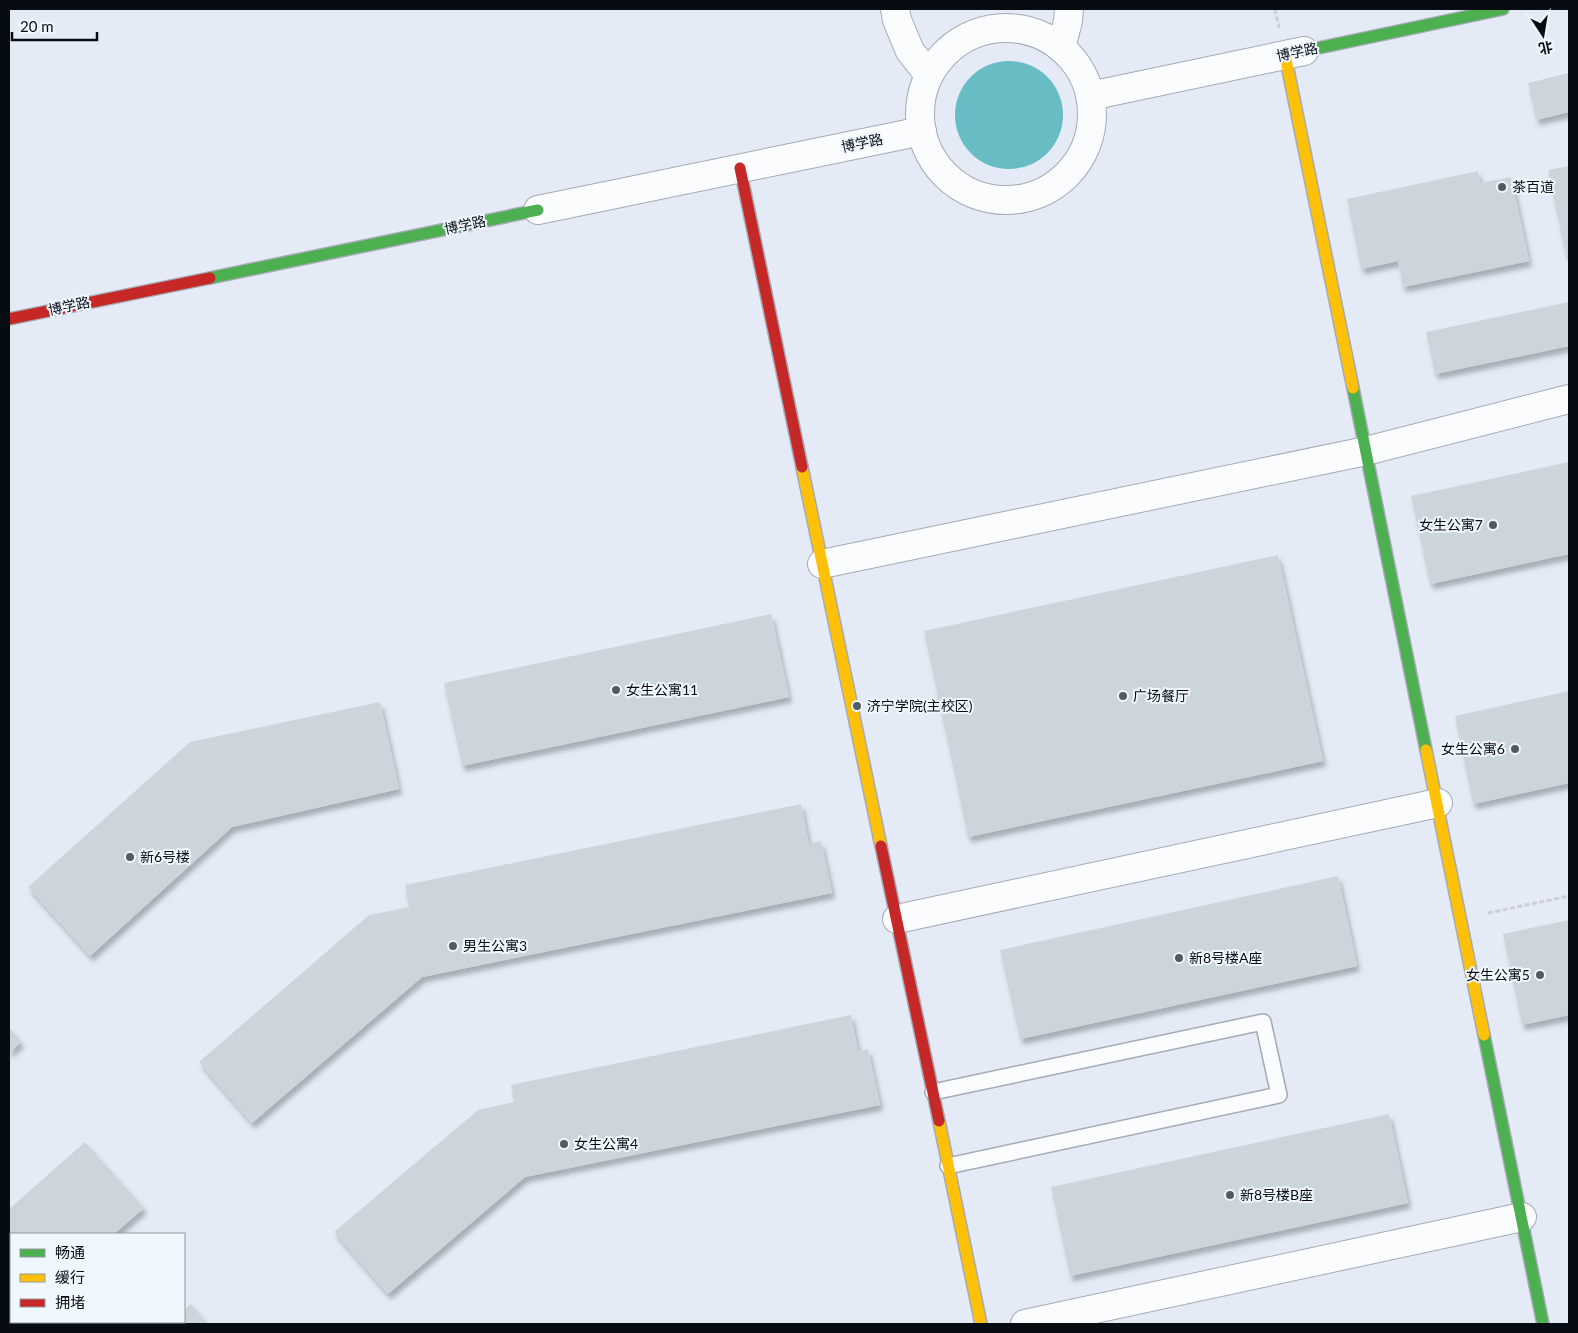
<svg xmlns="http://www.w3.org/2000/svg" width="1578" height="1333" viewBox="0 0 1578 1333" font-family="Lato,'Noto Sans SC',sans-serif">
<defs>
<filter id="shadow"><feDropShadow dx="3" dy="5.5" stdDeviation="2.5" flood-color="#0004"/></filter>
</defs>
<rect width="100%" height="100%" fill="#e4ebf7"/>
<circle fill="#68bcc3" cx="1009" cy="115" r="54"/>
<g fill="#cdd5dc" filter="url(#shadow)">
<polygon points="1569,73 1569,112 1536,120 1528,83"/>
<polygon points="1569,166 1569,255 1566,256 1548,170"/>
<polygon points="1478,171 1480,183 1511,177 1529,261 1403,287 1398,261 1361,269 1347,199"/>
<polygon points="1569,302 1569,346 1435,374 1426,332"/>
<polygon points="1569,462 1569,554 1430,584 1411,496"/>
<polygon points="1278,555 1323,761 968,837 924,631"/>
<polygon points="771,614 789,697 462,766 444,683"/>
<polygon points="1569,691 1569,783 1473,804 1455,716"/>
<polygon points="380,702 399,789 232,827 90,956 28,887 190,742"/>
<polygon points="801,804 809,844 821,841 832,893 422,977 252,1123 199,1062 369,915 409,907 405,885"/>
<polygon points="1338,876 1357,966 1020,1039 1000,950"/>
<polygon points="1569,920 1569,1015 1522,1025 1503,934"/>
<polygon points="851,1015 858,1051 868,1049 880,1105 525,1177 388,1294 334,1232 478,1110 514,1102 511,1085"/>
<polygon points="9,1027 21,1042 9,1053"/>
<polygon points="1389,1114 1408,1203 1070,1276 1051,1187"/>
<polygon points="85,1142 144,1208 114,1234 11,1234 11,1310 9,1312 9,1209"/>
<polygon points="191,1304 208,1324 167,1324 170,1322 184,1322 184,1310"/>
</g>
<g fill="none" stroke-linecap="round" stroke-linejoin="round">
<g stroke="#a5abb4" stroke-width="18">
<polyline id="lane" points="933,1092 1263,1022 1279,1095 948,1166"/>
</g>
<g stroke="#a5abb4" stroke-width="30">
<g id="street">
<polyline points="895,9 897,20 910,51 929,75"/>
<circle cx="1006" cy="114" r="86"/>
<polyline points="1061,48 1068,21 1069,9"/>
<polyline points="1090,96 1304,51"/>
<polyline points="538,210 922,131"/>
<polyline points="822,564 1366,451 1569,399"/>
<polyline points="897,919 1438,803"/>
<polyline points="1025,1324 1522,1217"/>
</g>
</g>
<g stroke="#a5abb4" stroke-width="14">
<g id="fast">
<polyline points="1304,51 1503,9"/>
<polyline points="210,278 538,210"/>
<polyline points="1353,388 1426,750"/>
<polyline points="1484,1035 1543,1324"/>
</g>
</g>
<g stroke="#a5abb4" stroke-width="14">
<g id="slow">
<polyline points="1285,55 1353,388"/>
<polyline points="802,467 881,846"/>
<polyline points="1426,750 1484,1035"/>
<polyline points="939,1121 981,1324"/>
</g>
</g>
<g stroke="#a5abb4" stroke-width="14">
<g id="jam">
<polyline points="740,168 802,467"/>
<polyline points="9,319 210,278"/>
<polyline points="881,846 939,1121"/>
</g>
</g>
<g stroke="#cdcfd2" stroke-width="3" stroke-dasharray="5 2.5" stroke-linecap="butt">
<polyline points="1275,9 1279,28"/>
<polyline points="1488,913 1569,896"/>
</g>
<use href="#lane" stroke="#fbfcfe" stroke-width="15"/>
<use href="#street" stroke="#fbfcfe" stroke-width="28"/>
<use href="#fast" stroke="#4caf50" stroke-width="11"/>
<use href="#slow" stroke="#ffc107" stroke-width="11"/>
<use href="#jam" stroke="#c62828" stroke-width="11"/>
</g>
<g fill="#545a62" stroke="#f1f7ff" stroke-width="2">
<circle cx="1502" cy="187" r="5"/>
<circle cx="1493" cy="525" r="5"/>
<circle cx="616" cy="690" r="5"/>
<circle cx="1123" cy="696" r="5"/>
<circle cx="857" cy="706" r="5"/>
<circle cx="1515" cy="749" r="5"/>
<circle cx="130" cy="857" r="5"/>
<circle cx="453" cy="946" r="5"/>
<circle cx="1179" cy="958" r="5"/>
<circle cx="1540" cy="975" r="5"/>
<circle cx="564" cy="1144" r="5"/>
<circle cx="1230" cy="1195" r="5"/>
</g>
<g text-anchor="middle" stroke-width="4" stroke-linejoin="round" paint-order="stroke">
<g font-size="14" fill="#070c12" stroke="#f1f7ff">
<text transform="translate(1297 52) rotate(-12)" y="5">博学路</text>
<text transform="translate(862 143) rotate(-12)" y="5">博学路</text>
<text transform="translate(465 225) rotate(-12)" y="5">博学路</text>
<text transform="translate(69 306) rotate(-12)" y="5">博学路</text>
</g>
<g font-size="14" fill="#070c12" stroke="#f1f7ff" text-anchor="start">
<text x="1512" y="192">茶百道</text>
<text x="1483" y="530" text-anchor="end">女生公寓7</text>
<text x="626" y="695">女生公寓11</text>
<text x="1133" y="701">广场餐厅</text>
<text x="867" y="711">济宁学院(主校区)</text>
<text x="1505" y="754" text-anchor="end">女生公寓6</text>
<text x="140" y="862">新6号楼</text>
<text x="463" y="951">男生公寓3</text>
<text x="1189" y="963">新8号楼A座</text>
<text x="1530" y="980" text-anchor="end">女生公寓5</text>
<text x="574" y="1149">女生公寓4</text>
<text x="1240" y="1200">新8号楼B座</text>
</g>
</g>
<rect width="1578" height="1333" fill="none" stroke="#070c12" stroke-width="20"/>
<rect x="10" y="1233" width="175" height="90" fill="#f1f7ff" stroke="#9399a0"/>
<rect x="20" y="1249" width="25" height="8" fill="#4caf50" stroke="#9399a0"/>
<text x="55" y="1258" font-size="15" fill="#070c12">畅通</text>
<rect x="20" y="1274" width="25" height="8" fill="#ffc107" stroke="#9399a0"/>
<text x="55" y="1283" font-size="15" fill="#070c12">缓行</text>
<rect x="20" y="1299" width="25" height="8" fill="#c62828" stroke="#9399a0"/>
<text x="55" y="1308" font-size="15" fill="#070c12">拥堵</text>
<g transform="translate(1543 35) rotate(168)" stroke="#f1f7ff" stroke-width="4" paint-order="stroke">
<path d="M0-4L9 19L0 12L-9 19Z" fill="#070c12"/>
<text y="-8" font-size="14" font-weight="bold" text-anchor="middle" fill="#070c12">北</text>
</g>
<path d="M12 32v8h85v-8" fill="none" stroke="#070c12" stroke-width="2.5"/>
<text x="20" y="32" font-size="15" fill="#070c12" stroke="#f1f7ff" stroke-width="4" paint-order="stroke">20 m</text>
</svg>
